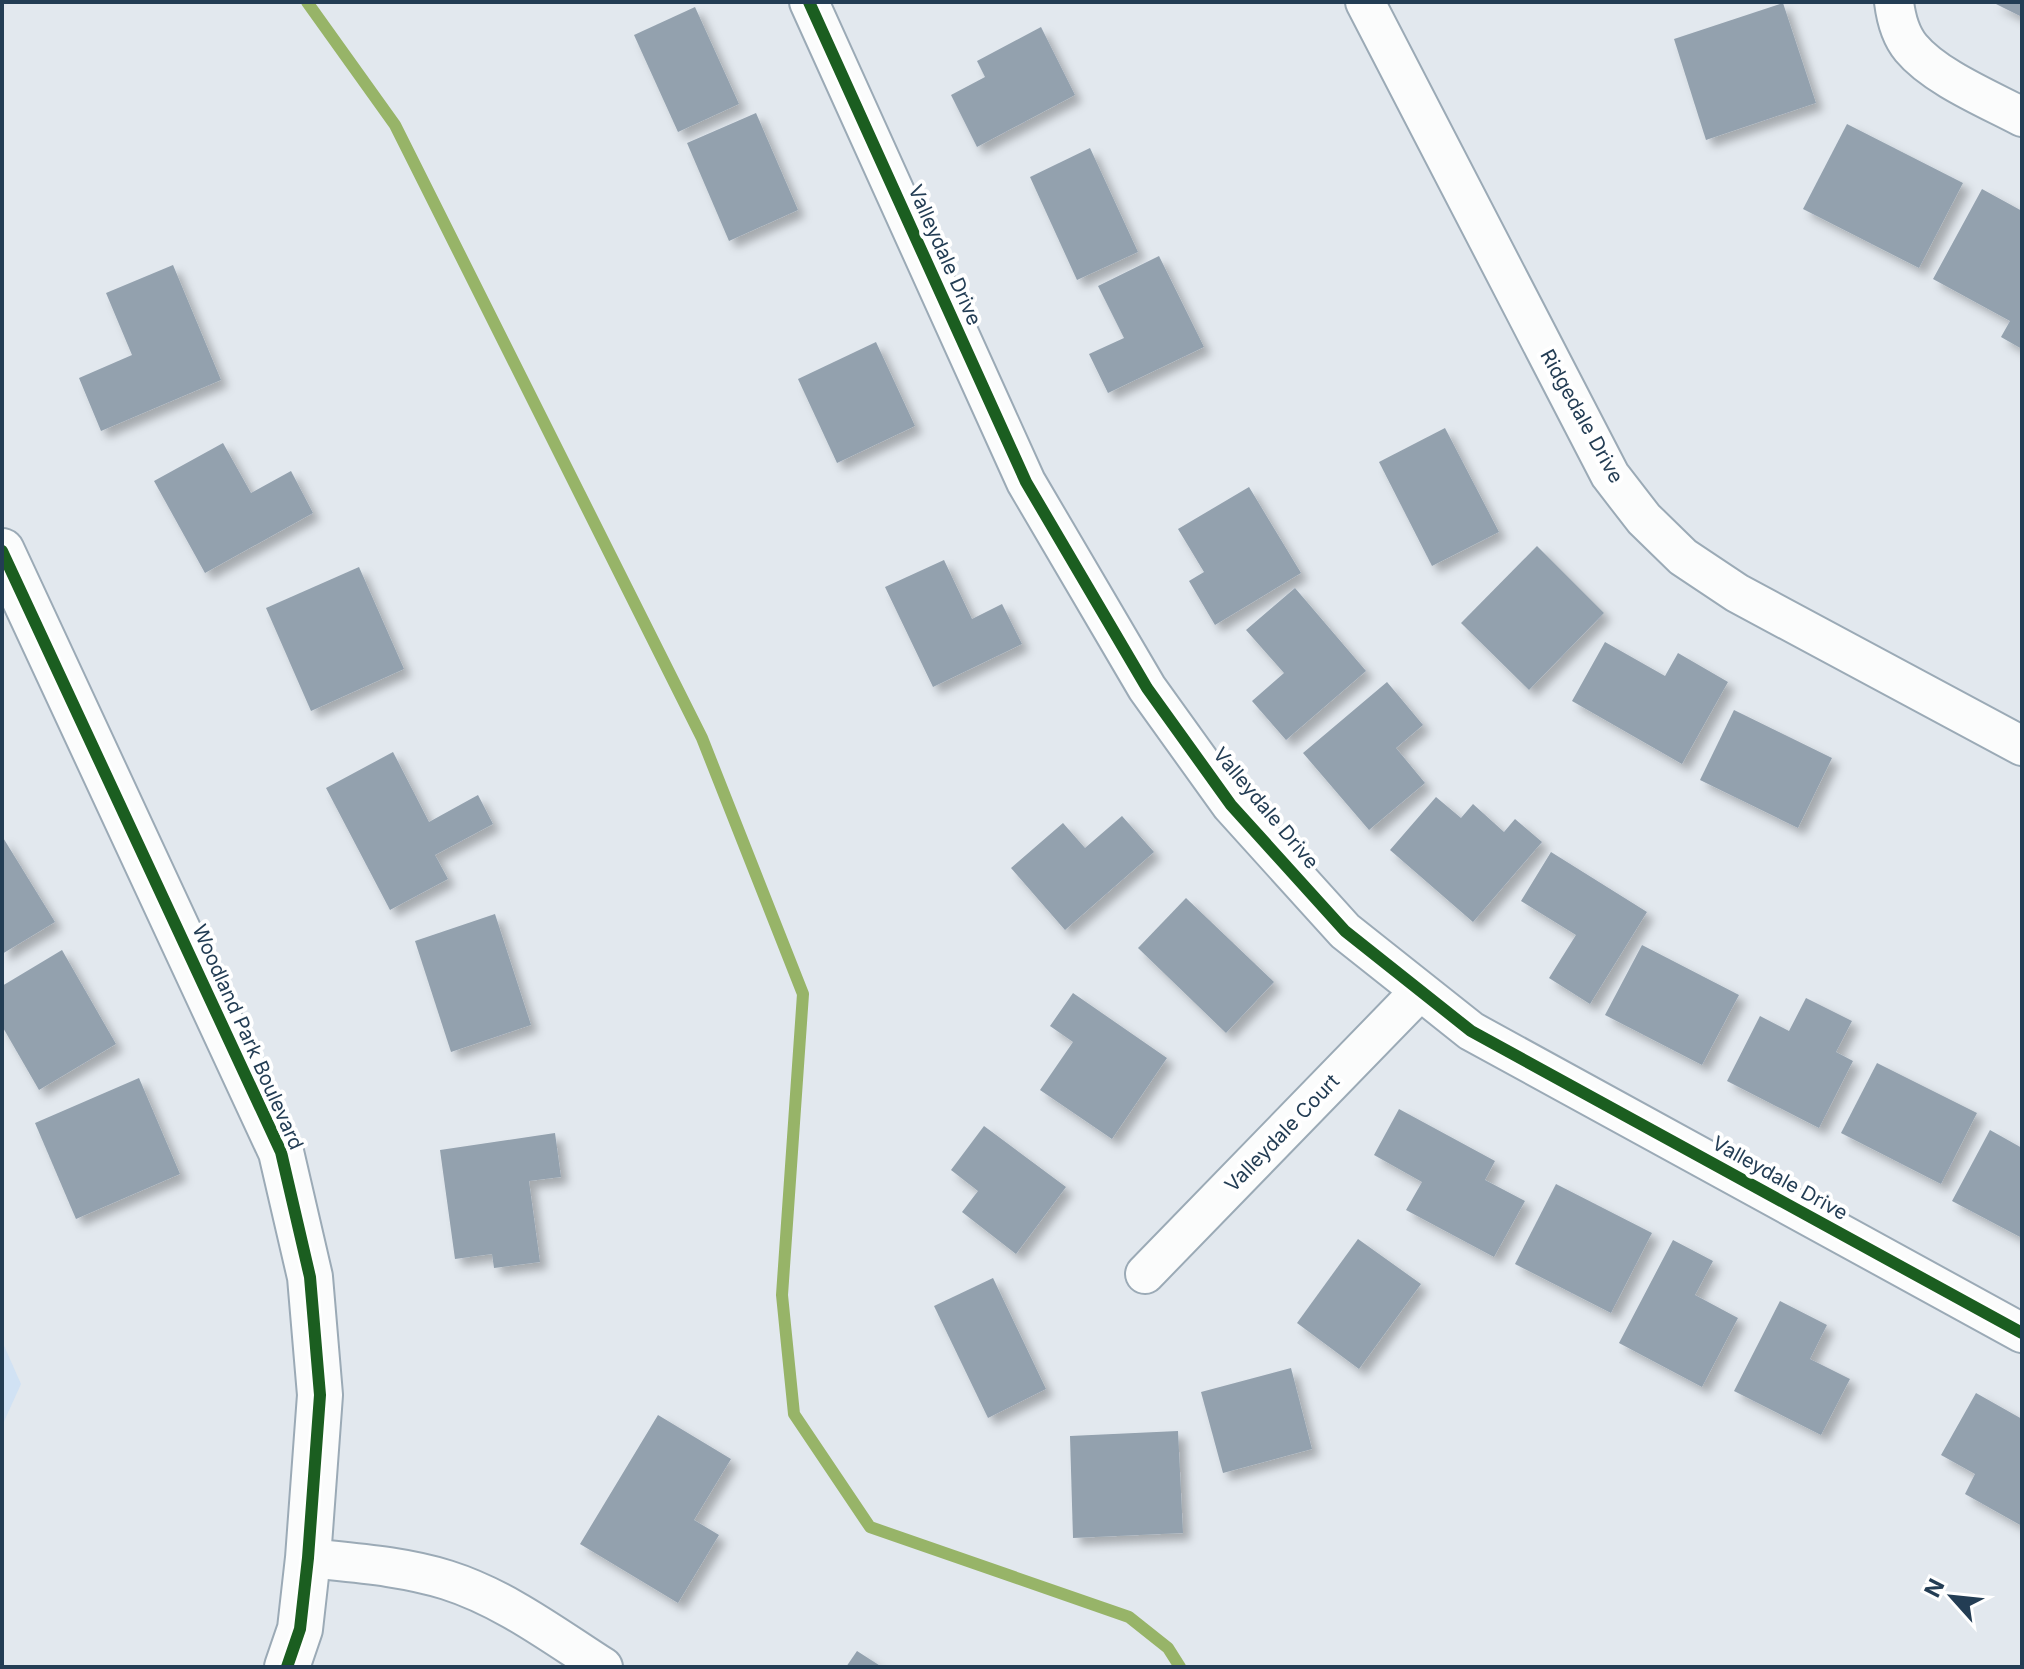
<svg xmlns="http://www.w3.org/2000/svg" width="2024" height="1669" viewBox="0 0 2024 1669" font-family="Inter,sans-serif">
<defs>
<filter id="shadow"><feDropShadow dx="7" dy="7" stdDeviation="4" flood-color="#0004"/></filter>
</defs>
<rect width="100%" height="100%" fill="#e2e8ee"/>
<polygon fill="#d1e2f4" points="2,1341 21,1384 2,1426"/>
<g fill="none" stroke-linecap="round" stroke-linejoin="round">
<polyline stroke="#97b468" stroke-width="12" points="307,2 395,125 702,738 803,994 782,1295 794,1414 870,1527 1129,1617 1168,1648 1180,1667"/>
</g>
<g fill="#93a1ae" filter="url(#shadow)">
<polygon points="1992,2 2022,2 2022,17"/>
<polygon points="1783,3 1816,103 1706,140 1674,39"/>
<polygon points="695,7 739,104 678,132 634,35"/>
<polygon points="1041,27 1075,95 977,147 951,95 985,77 977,61"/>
<polygon points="756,113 798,210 729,241 687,143"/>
<polygon points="1847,124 1963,183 1919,268 1803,209"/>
<polygon points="1090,148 1138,252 1077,280 1030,177"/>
<polygon points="1982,189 2022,211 2022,349 2001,337 2010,321 1933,279"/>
<polygon points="1159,256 1204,347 1108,393 1089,354 1124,338 1098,286"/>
<polygon points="173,265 221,380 101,431 79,378 132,355 106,293"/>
<polygon points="876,342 915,426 837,463 798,379"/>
<polygon points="1445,428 1499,532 1432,566 1379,462"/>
<polygon points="223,443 251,493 291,471 313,513 205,573 154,481"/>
<polygon points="1249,487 1301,573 1215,625 1189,581 1204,572 1178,529"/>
<polygon points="1537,546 1604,613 1529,690 1461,623"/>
<polygon points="944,560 972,619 1002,604 1022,644 933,687 885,587"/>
<polygon points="359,567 404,669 311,711 266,608"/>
<polygon points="1295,588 1366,671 1286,740 1252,701 1284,673 1246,630"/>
<polygon points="1605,642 1665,676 1678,653 1728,682 1682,764 1572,701"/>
<polygon points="1387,682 1423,725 1396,748 1425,783 1369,830 1303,753"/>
<polygon points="1734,710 1832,758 1798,828 1700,780"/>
<polygon points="393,752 429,822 478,795 493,824 435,855 448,879 390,910 326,788"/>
<polygon points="1436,797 1461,818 1473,804 1504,832 1515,819 1542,842 1473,922 1390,850"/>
<polygon points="1122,816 1154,852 1065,930 1011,868 1063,823 1085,848"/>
<polygon points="2,836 55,922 2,954"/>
<polygon points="1551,852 1647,912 1590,1004 1549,978 1576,935 1521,901"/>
<polygon points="1186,898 1274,982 1226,1033 1138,948"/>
<polygon points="495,914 531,1025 451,1052 415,941"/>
<polygon points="1642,945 1739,995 1702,1065 1605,1015"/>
<polygon points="62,950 116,1044 39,1090 2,1026 2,986"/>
<polygon points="1073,993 1167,1058 1112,1139 1040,1090 1073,1042 1050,1026"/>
<polygon points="1806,998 1852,1021 1836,1052 1853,1061 1819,1128 1727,1081 1760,1016 1789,1031"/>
<polygon points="1877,1063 1977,1113 1941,1184 1841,1133"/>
<polygon points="139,1078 180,1174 76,1219 35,1123"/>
<polygon points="1399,1109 1495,1161 1485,1180 1525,1201 1494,1257 1406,1210 1422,1182 1374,1155"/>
<polygon points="984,1126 1066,1187 1016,1254 962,1212 978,1191 951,1170"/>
<polygon points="1990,1130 2022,1148 2022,1238 1952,1201"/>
<polygon points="555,1133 561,1177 529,1181 540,1262 494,1268 492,1254 455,1259 440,1150"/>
<polygon points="1556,1184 1652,1233 1611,1313 1515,1264"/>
<polygon points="1358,1239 1421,1284 1359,1369 1297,1323"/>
<polygon points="1673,1240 1713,1261 1695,1295 1738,1318 1702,1387 1619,1343"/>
<polygon points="993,1278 1046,1389 988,1418 934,1306"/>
<polygon points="1780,1301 1827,1325 1810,1359 1850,1379 1821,1435 1734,1391"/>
<polygon points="1291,1368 1312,1449 1223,1473 1201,1392"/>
<polygon points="1976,1393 2022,1419 2022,1526 1965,1494 1975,1474 1941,1455"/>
<polygon points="658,1415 731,1459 694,1520 719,1535 678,1603 580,1544"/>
<polygon points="1178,1431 1183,1533 1073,1538 1070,1436"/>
<polygon points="857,1651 882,1667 846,1667"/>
</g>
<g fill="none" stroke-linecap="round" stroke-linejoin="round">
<g stroke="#9baab6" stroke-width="42">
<g id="minor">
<polyline points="809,2 1026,482 1147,688 1231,805 1345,931 1471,1031 2022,1333"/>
<polyline points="1365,2 1610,475 1644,519 1683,557 1737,593 2022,746"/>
<path d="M1894 2C1896 18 1900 35 1911 48 1935 77 1988 99 2022 117"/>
<polyline points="1145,1274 1419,992"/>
<path d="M308 1558C355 1563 402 1566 447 1580 504 1598 553 1635 603 1667"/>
</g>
</g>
<g stroke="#9baab6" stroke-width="48">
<polyline id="tertiary" points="2,551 281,1152 310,1277 320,1395 308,1558 300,1629 287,1667"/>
</g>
<use href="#minor" stroke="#fbfcfc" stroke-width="38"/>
<use href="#tertiary" stroke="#fbfcfc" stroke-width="44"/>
<g stroke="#fff" stroke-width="17">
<g id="cycleway">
<polyline points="809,2 1026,482 1147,688 1231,805 1345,931 1471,1031 2022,1333"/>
<polyline points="2,551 281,1152 310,1277 320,1395 308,1558 300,1629 287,1667"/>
</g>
</g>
<use href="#cycleway" stroke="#1b5e20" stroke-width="12"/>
</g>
<g text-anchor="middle" stroke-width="8" stroke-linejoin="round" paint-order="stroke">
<g font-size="20" fill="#233d54" stroke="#fff">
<text transform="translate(945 255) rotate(66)" y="7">Valleydale Drive</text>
<text transform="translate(1582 416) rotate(61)" y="7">Ridgedale Drive</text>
<text transform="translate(1266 808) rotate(50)" y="7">Valleydale Drive</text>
<text transform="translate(248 1037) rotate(66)" y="7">Woodland Park Boulevard</text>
<text transform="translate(1282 1133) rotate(-46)" y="7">Valleydale Court</text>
<text transform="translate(1780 1178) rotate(29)" y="7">Valleydale Drive</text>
</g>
</g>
<rect width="2024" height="1669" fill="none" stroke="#233d54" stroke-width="8"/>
<g transform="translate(1952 1597) rotate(297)" stroke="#ffffff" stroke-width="6" paint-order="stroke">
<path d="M0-6L14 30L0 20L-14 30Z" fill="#233d54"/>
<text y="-12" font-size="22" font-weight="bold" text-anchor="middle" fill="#233d54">N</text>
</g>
</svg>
